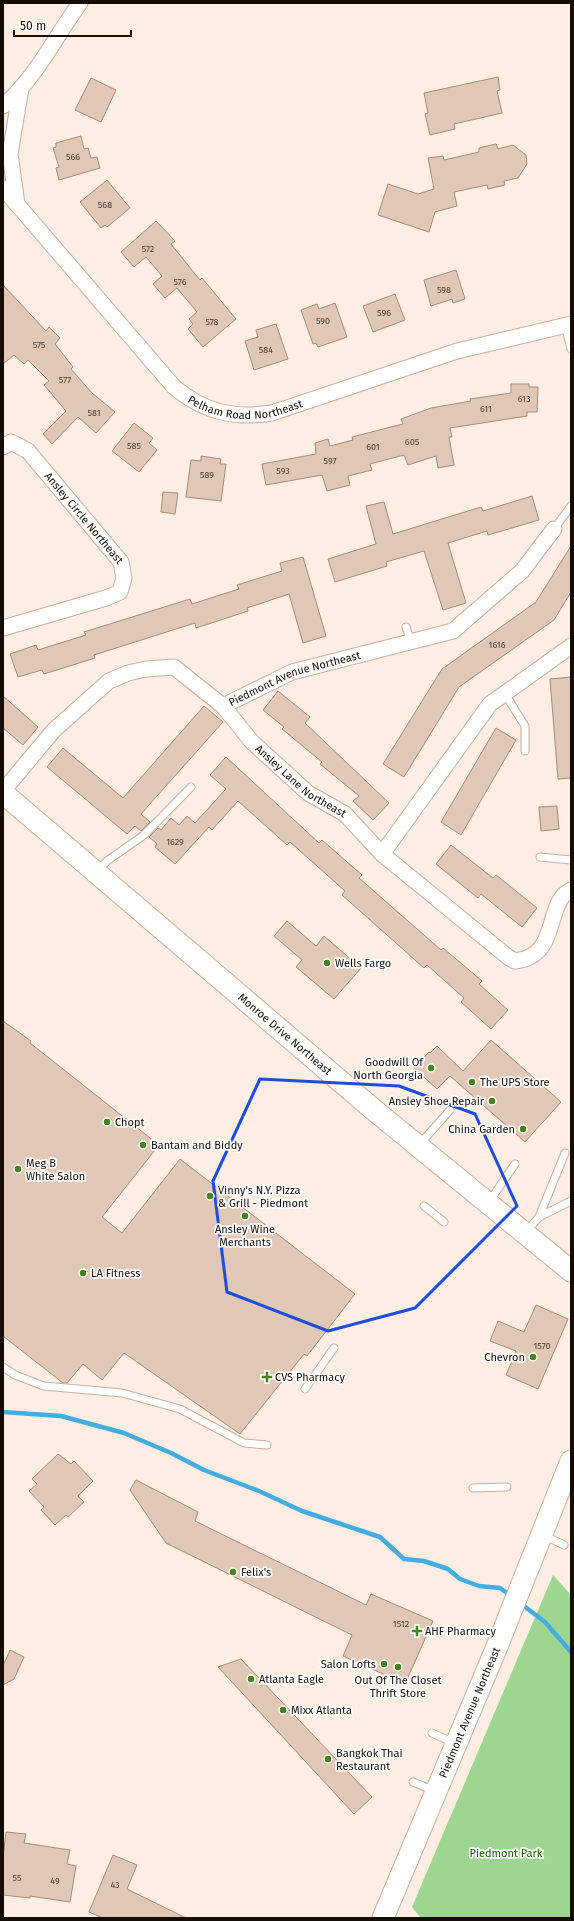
<svg xmlns="http://www.w3.org/2000/svg" width="574" height="1921" viewBox="0 0 574 1921" font-family="'Fira Sans',sans-serif">
<rect width="100%" height="100%" fill="#fdede2"/>
<polygon fill="#9dd691" points="553,1575 571,1595 571,1918 421,1918 412,1907"/>
<g fill="none" stroke-linecap="round" stroke-linejoin="round">
<g stroke="#44acdf" stroke-width="4.5">
<polyline points="3,1412 61,1416 124,1433 171,1453 204,1470 259,1491 302,1511 380,1537 404,1559 424,1561 448,1569 460,1579 479,1586 500,1588 511,1596"/>
<polyline points="520,1603 545,1622 571,1652"/>
</g>
</g>
<g fill="#e1c7b6" stroke="#a38b7a">
<polygon points="498,77 500,90 497,91 502,113 454,124 455,129 430,135 425,114 428,113 424,93"/>
<polygon points="91,78 116,90 101,122 75,110"/>
<polygon points="81,136 84,149 88,148 91,158 97,157 100,168 59,180 56,168 59,167 53,148 56,147 56,143"/>
<polygon points="496,144 498,149 513,145 526,155 527,164 518,178 504,181 505,185 488,189 487,185 454,192 457,206 435,212 429,232 378,215 388,184 418,194 434,189 428,158 443,156 444,160 479,152 479,148"/>
<polygon points="107,180 130,208 107,227 105,225 101,228 80,202"/>
<polygon points="156,221 175,241 171,244 200,280 202,278 236,319 203,347 188,329 193,324 189,319 197,312 177,288 165,298 153,284 162,276 146,257 134,267 121,252"/>
<polygon points="456,270 465,299 453,303 452,299 431,306 424,280"/>
<polygon points="3,285 46,331 49,327 60,338 55,344 73,367 71,369 92,393 115,412 96,433 78,417 52,444 43,434 66,411 44,385 49,381 28,360 24,364 14,355 3,364"/>
<polygon points="395,294 405,320 373,332 363,306"/>
<polygon points="335,303 347,337 318,347 316,343 313,344 301,310 317,304 319,309"/>
<polygon points="276,324 288,359 254,370 245,341 258,337 256,330"/>
<polygon points="511,384 529,384 529,387 538,387 537,412 527,412 527,416 450,428 452,437 449,437 454,465 438,468 436,456 408,465 404,455 370,464 372,470 348,476 350,485 327,491 322,475 266,485 262,464 316,454 315,443 328,439 330,446 353,440 352,437 403,424 401,419 431,408 471,401 470,399 511,393"/>
<polygon points="134,423 153,438 149,443 157,450 139,472 112,451"/>
<polygon points="201,456 221,459 220,464 226,464 221,501 186,497 191,460 201,461"/>
<polygon points="163,492 178,493 175,514 161,512"/>
<polygon points="532,496 539,520 488,535 487,531 448,543 466,603 443,610 424,551 386,562 387,566 335,582 328,559 376,544 366,506 384,502 393,534 481,507 483,511"/>
<polygon points="571,546 571,592 554,620 459,687 404,777 383,764 442,669 536,602"/>
<polygon points="303,557 326,636 303,643 289,594 247,608 248,611 196,628 195,623 94,655 95,658 44,674 42,670 18,677 10,654 36,645 38,650 86,635 84,632 190,599 192,604 239,589 237,585 282,571 280,563"/>
<polygon points="571,677 571,778 558,779 550,679"/>
<polygon points="278,691 310,717 305,723 389,803 373,820 353,801 359,796 320,764 322,762 282,729 284,727 263,710"/>
<polygon points="3,696 38,727 23,745 3,728"/>
<polygon points="204,706 223,722 141,814 150,822 141,831 135,826 127,834 47,767 63,748 123,798"/>
<polygon points="496,728 516,740 461,835 441,822"/>
<polygon points="226,757 319,843 322,840 362,875 359,878 441,950 443,948 482,981 479,984 508,1010 491,1029 461,1002 464,998 427,965 424,968 342,895 345,891 290,842 287,845 238,801 212,830 209,827 175,864 155,847 157,844 149,837 158,828 161,830 171,818 179,825 187,816 195,823 226,789 210,775"/>
<polygon points="557,806 559,829 541,831 539,807"/>
<polygon points="451,845 493,878 496,875 537,908 522,927 481,894 478,898 436,864"/>
<polygon points="287,921 316,946 324,936 361,968 334,999 296,967 302,960 274,936"/>
<polygon points="3,1021 31,1041 30,1043 159,1145 102,1217 122,1233 180,1159 355,1294 307,1356 304,1354 240,1434 124,1353 102,1380 83,1364 67,1383 63,1383 3,1336"/>
<polygon points="491,1040 561,1102 525,1142 450,1076 437,1089 414,1068 429,1052 430,1053 437,1046 463,1071"/>
<polygon points="536,1305 568,1319 538,1389 506,1375 516,1351 490,1341 498,1321 524,1332"/>
<polygon points="58,1454 71,1464 74,1461 93,1481 78,1496 84,1502 68,1517 66,1515 55,1525 41,1510 44,1507 29,1491 37,1484 32,1479"/>
<polygon points="136,1480 198,1512 195,1521 366,1605 371,1594 433,1621 405,1684 343,1656 352,1635 166,1543 130,1490"/>
<polygon points="10,1650 24,1657 14,1679 3,1685 3,1666"/>
<polygon points="241,1659 372,1797 354,1814 218,1667"/>
<polygon points="6,1832 26,1834 24,1843 70,1850 67,1864 76,1866 70,1902 30,1896 30,1898 3,1895 3,1857"/>
<polygon points="113,1855 137,1865 127,1889 186,1918 103,1918 89,1912"/>
</g>
<g fill="none" stroke-linecap="round" stroke-linejoin="round">
<g stroke="#c8af9d" stroke-width="9">
<g id="lane">
<polyline points="565,325 571,349"/>
<polyline points="554,529 571,506"/>
<polyline points="406,627 411,642"/>
<polyline points="505,694 525,726 525,751"/>
<polyline points="540,857 571,860"/>
<polyline points="98,871 107,861 144,835 191,787"/>
<polyline points="419,1145 450,1110"/>
<polyline points="489,1202 515,1164"/>
<polyline points="424,1206 444,1222"/>
<polyline points="539,1217 565,1153"/>
<polyline points="526,1232 539,1217 571,1201"/>
<polyline points="3,1367 15,1375 44,1386 122,1393 180,1409 244,1443 267,1445"/>
<polyline points="305,1389 334,1348"/>
<polyline points="473,1488 507,1487"/>
<polyline points="543,1535 564,1545"/>
<polyline points="432,1733 454,1743"/>
<polyline points="413,1782 435,1791"/>
</g>
</g>
<g stroke="#c8af9d" stroke-width="17">
<g id="street">
<path d="M3 106C36 78 55 37 80 3"/>
<path id="s1" d="M3 188 174 387C204 412 233 419 272 413L457 351 571 324"/>
<polyline points="17,204 10,154 21,88"/>
<path id="s2" d="M3 447 11 442 28 451 121 562 124 578 120 592 106 598 3 628"/>
<path id="s3" d="M223 706 292 672 453 631 522 571 554 529"/>
<path id="s4" d="M3 791 54 730 109 681 128 673 146 669 174 667 223 706 252 742 308 793 345 814 382 854 508 957 515 961C561 956 544 902 571 890"/>
<polyline points="382,854 490,704 571,646"/>
</g>
</g>
<g stroke="#c8af9d" stroke-width="23">
<g id="secondary">
<path id="s5" d="M3 793 374 1110 571 1271"/>
<path id="s6" d="M383 1918 496 1649 571 1461"/>
</g>
</g>
<use href="#lane" stroke="#fff" stroke-width="7"/>
<use href="#street" stroke="#fff" stroke-width="15"/>
<use href="#secondary" stroke="#fff" stroke-width="21"/>
</g>
<path fill="none" stroke="#1d4ed8" stroke-width="3" stroke-linejoin="round" d="M260 1079 399 1086 475 1114 517 1206 415 1308 328 1331 227 1292 213 1181Z"/>
<g fill="#458220" stroke="#fff" stroke-width="1.5">
<circle cx="327" cy="963" r="4"/>
<circle cx="431" cy="1068" r="4"/>
<circle cx="472" cy="1082" r="4"/>
<circle cx="492" cy="1101" r="4"/>
<circle cx="107" cy="1122" r="4"/>
<circle cx="523" cy="1129" r="4"/>
<circle cx="143" cy="1145" r="4"/>
<circle cx="18" cy="1169" r="4"/>
<circle cx="210" cy="1196" r="4"/>
<circle cx="245" cy="1216" r="4"/>
<circle cx="83" cy="1273" r="4"/>
<circle cx="533" cy="1357" r="4"/>
<path d="M265 1371h4v4h4v4h-4v4h-4v-4h-4v-4h4z"/>
<circle cx="233" cy="1572" r="4"/>
<path d="M415 1625h4v4h4v4h-4v4h-4v-4h-4v-4h4z"/>
<circle cx="384" cy="1664" r="4"/>
<circle cx="398" cy="1667" r="4"/>
<circle cx="251" cy="1679" r="4"/>
<circle cx="283" cy="1710" r="4"/>
<circle cx="328" cy="1759" r="4"/>
</g>
<g text-anchor="middle" stroke-width="3.5" stroke-linejoin="round" paint-order="stroke">
<g font-size="9" fill="#483b32">
<text x="73" y="160">566</text>
<text x="105" y="208">568</text>
<text x="148" y="252">572</text>
<text x="180" y="285">576</text>
<text x="444" y="293">598</text>
<text x="384" y="316">596</text>
<text x="323" y="324">590</text>
<text x="212" y="325">578</text>
<text x="39" y="348">575</text>
<text x="266" y="353">584</text>
<text x="65" y="383">577</text>
<text x="524" y="402">613</text>
<text x="486" y="412">611</text>
<text x="94" y="416">581</text>
<text x="412" y="445">605</text>
<text x="134" y="449">585</text>
<text x="373" y="450">601</text>
<text x="330" y="464">597</text>
<text x="283" y="474">593</text>
<text x="207" y="478">589</text>
<text x="497" y="648">1616</text>
<text x="175" y="845">1629</text>
<text x="542" y="1349">1570</text>
<text x="401" y="1627">1512</text>
<text x="17" y="1881">55</text>
<text x="55" y="1884">49</text>
<text x="115" y="1888">43</text>
</g>
<g font-size="11" fill="#150c06" stroke="#fff">
<text dy="4" stroke="none"><textPath href="#s1" startOffset="340">Pelham Road Northeast</textPath></text>
<text dy="4" stroke="none"><textPath href="#s2" startOffset="116">Ansley Circle Northeast</textPath></text>
<text dy="4" stroke="none"><textPath href="#s3" startOffset="77">Piedmont Avenue Northeast</textPath></text>
<text dy="4" stroke="none"><textPath href="#s4" startOffset="392">Ansley Lane Northeast</textPath></text>
<text dy="4" stroke="none"><textPath href="#s5" startOffset="371">Monroe Drive Northeast</textPath></text>
<text dy="4" stroke="none"><textPath href="#s6" startOffset="223">Piedmont Avenue Northeast</textPath></text>
</g>
<g font-size="11" fill="#150c06" stroke="#fff" text-anchor="start">
<text x="335" y="967">Wells Fargo</text>
<text x="423" y="1066" text-anchor="end">Goodwill Of<tspan x="423" dy="13">North Georgia</tspan></text>
<text x="480" y="1086">The UPS Store</text>
<text x="484" y="1105" text-anchor="end">Ansley Shoe Repair</text>
<text x="115" y="1126">Chopt</text>
<text x="515" y="1133" text-anchor="end">China Garden</text>
<text x="151" y="1149">Bantam and Biddy</text>
<text x="26" y="1167">Meg B<tspan x="26" dy="13">White Salon</tspan></text>
<text x="218" y="1194">Vinny's N.Y. Pizza<tspan x="218" dy="13">&amp; Grill - Piedmont</tspan></text>
<text x="245" y="1233" text-anchor="middle">Ansley Wine<tspan x="245" dy="13">Merchants</tspan></text>
<text x="91" y="1277">LA Fitness</text>
<text x="525" y="1361" text-anchor="end">Chevron</text>
<text x="275" y="1381">CVS Pharmacy</text>
<text x="241" y="1576">Felix's</text>
<text x="425" y="1635">AHF Pharmacy</text>
<text x="376" y="1668" text-anchor="end">Salon Lofts</text>
<text x="259" y="1683">Atlanta Eagle</text>
<text x="398" y="1684" text-anchor="middle">Out Of The Closet<tspan x="398" dy="13">Thrift Store</tspan></text>
<text x="291" y="1714">Mixx Atlanta</text>
<text x="336" y="1757">Bangkok Thai<tspan x="336" dy="13">Restaurant</tspan></text>
</g>
<g font-size="11" fill="#1a5508" stroke="#fff">
<text x="506" y="1857">Piedmont Park</text>
</g>
</g>
<rect width="574" height="1921" fill="none" stroke="#150c06" stroke-width="8"/>
<path d="M14 30v6h117v-6" fill="none" stroke="#150c06" stroke-width="2"/>
<text x="20" y="30" font-size="12" fill="#150c06" stroke="#ffffff" stroke-width="3" paint-order="stroke">50 m</text>
</svg>
